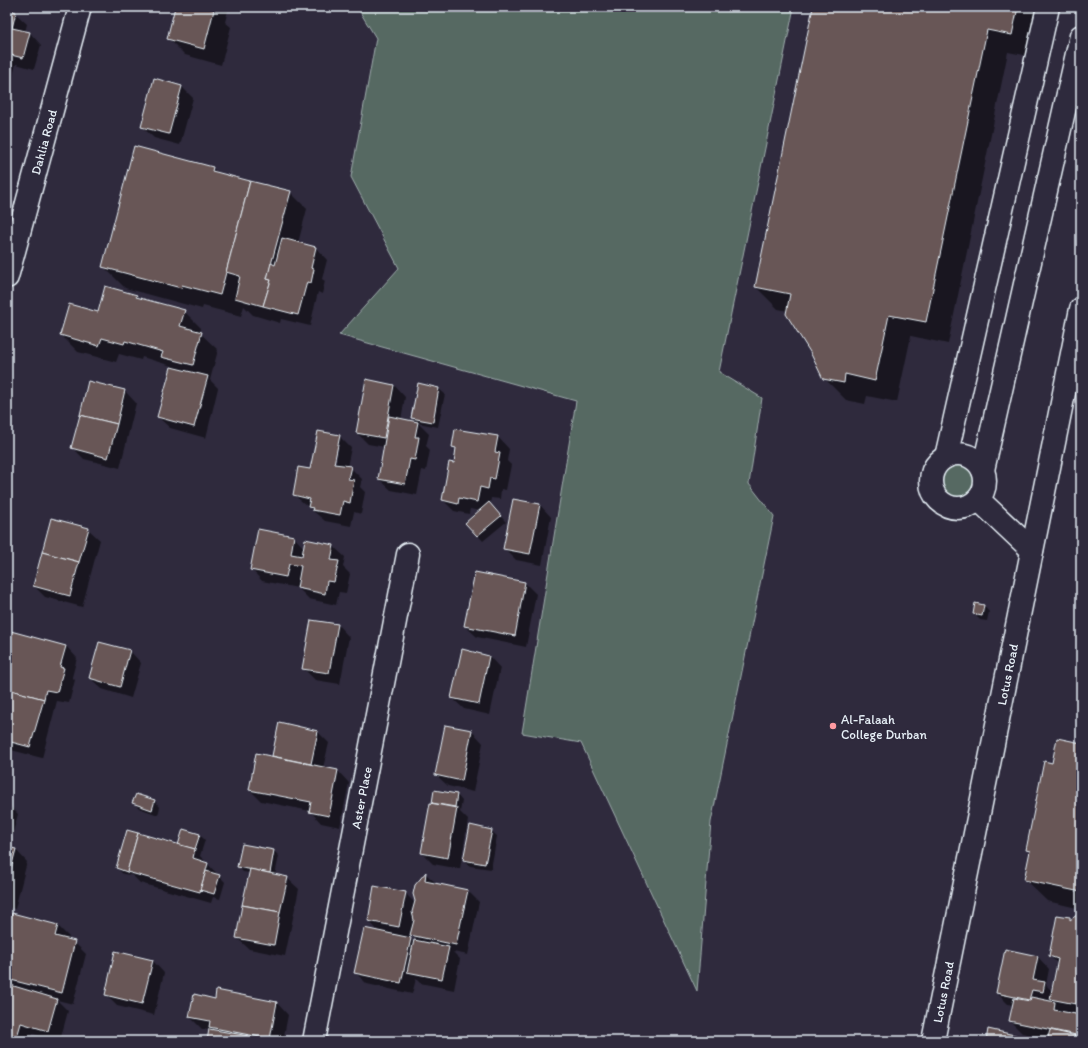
<svg xmlns="http://www.w3.org/2000/svg" width="1088" height="1048" viewBox="0 0 1088 1048" font-family="Itim,sans-serif">
<rect width="100%" height="100%" fill="#2f2a3d"/>
<filter id="ink" filterUnits="userSpaceOnUse"><feTurbulence type="fractalNoise" baseFrequency=".025" numOctaves="2"/><feDisplacementMap in="SourceGraphic" scale="8" xChannelSelector="R" yChannelSelector="G"/><feConvolveMatrix kernelMatrix="1 2 1 2 8 2 1 2 1" color-interpolation-filters="sRGB"/></filter>
<g filter="url(#ink)">
<g fill="#566962" stroke="#9fadad">
<polygon points="357,7 794,7 719,372 762,398 749,484 774,516 711,822 697,991 581,743 522,733 576,401 339,335 399,268 351,177 376,38"/>
<circle cx="959" cy="482" r="18"/>
</g>
<g fill="#0007" fill-rule="evenodd">
<polygon points="176,7 229,7 225,22 231,27 221,65 185,55 168,38"/>
<polygon points="814,7 1044,7 1034,57 1008,52 948,344 911,336 897,402 867,396 865,404 846,400 824,378 788,311 778,309 756,287"/>
<polygon points="7,11 15,13 27,24 25,32 30,33 41,45 34,69 16,64 7,98"/>
<polygon points="181,86 193,98 180,145 154,138 142,127"/>
<polygon points="212,168 218,173 290,192 307,209 298,243 316,248 327,260 322,279 325,281 322,294 318,292 310,326 281,319 280,323 253,315 244,306 241,316 203,306 202,309 125,288 103,266"/>
<polygon points="106,288 137,296 141,299 184,311 201,328 200,333 218,350 210,380 218,388 206,438 170,428 158,417 175,369 172,366 142,357 141,360 119,354 116,362 78,352 61,335 99,313"/>
<polygon points="367,380 394,385 405,397 401,420 417,423 412,418 419,385 439,389 445,394 438,427 418,423 429,434 426,446 430,450 426,471 422,470 417,495 391,490 379,479 385,447 368,444 357,433"/>
<polygon points="125,391 136,403 120,468 84,459 73,448"/>
<path d="M339 436 351 448 347 467H350L362 479 360 487 365 492 361 514 354 512 351 526 325 521 294 495ZM337 443H339L335 469 333 468Z"/>
<polygon points="498,437 509,449 507,461 511,465 506,490 501,489 500,499 491,498 490,505 506,522 483,541 466,523 480,511 470,509 469,514 454,511 443,500 454,464 457,450 453,446"/>
<polygon points="514,500 540,505 551,517 542,565 516,560 504,548"/>
<polygon points="88,529 100,540 82,607 45,597 34,586"/>
<polygon points="294,537 304,548 333,546 345,557 343,567 350,574 346,593 339,592 336,605 309,599 298,588 262,581 251,569"/>
<polygon points="476,573 525,583 536,594 526,647 477,637 465,626"/>
<polygon points="976,604 984,606 989,612 987,621 980,620 974,614"/>
<polygon points="338,625 349,637 340,684 315,680 303,668"/>
<polygon points="7,631 66,646 77,658 72,677 75,680 69,703 57,701 42,758 7,749 7,684 11,670 7,669"/>
<polygon points="130,651 141,663 131,698 102,689 90,678"/>
<polygon points="489,656 500,668 490,715 464,709 452,698"/>
<polygon points="446,726 472,731 483,743 473,792 448,786 436,775"/>
<polygon points="318,732 329,743 323,768 338,771 349,783 340,827 321,823 310,811 261,801 250,790 276,758 273,755"/>
<polygon points="1081,744 1081,909 1047,901 1025,880 1031,853 1027,849 1053,764"/>
<polygon points="435,791 457,795 462,801 460,812 468,820 460,869 433,864 422,853"/>
<polygon points="136,795 155,801 160,807 158,815 139,808 134,803"/>
<polygon points="7,803 18,814 9,847 16,850 27,862 15,909 7,907"/>
<polygon points="491,831 497,836 491,869 470,866 464,860"/>
<polygon points="199,834 205,840 200,856 225,882 220,899 213,897 211,903 140,883 132,875 123,874 117,868 182,847"/>
<polygon points="274,851 279,856 275,875 287,878 299,889 285,956 249,949 237,938 250,873 243,872 238,866"/>
<path d="M426 874 437 884 468 891 479 902 468 955 453 952 460 959 454 990 420 983 416 979 412 994 367 984 356 973 380 933 369 921 405 893 417 905 416 886ZM411 934 418 942 414 943 410 939Z"/>
<polygon points="1081,913 1081,1041 1048,1041 1049,1038 1022,1033 1010,1021 1013,1005 1008,1004 997,993 1038,957 1049,969 1046,985 1053,992 1058,964 1050,956 1070,918 1072,920"/>
<polygon points="58,926 69,937 68,941 74,942 86,954 73,1004 57,1000 68,1011 60,1041 33,1034 31,1041 7,1041 7,936"/>
<polygon points="153,961 164,973 154,1015 117,1006 106,995"/>
<polygon points="217,991 277,1003 288,1015 283,1041 208,1041 210,1030 202,1029 190,1017 215,1000"/>
</g>
<g fill="#685756" stroke="#e8f1f8">
<polygon points="175,7 205,7 214,10 204,49 167,39"/>
<polygon points="813,7 1018,7 1012,35 987,30 926,322 889,315 875,381 845,374 844,383 823,379 810,352 786,314 790,294 755,287"/>
<polygon points="7,9 16,12 12,28 30,32 23,58 7,54"/>
<polygon points="154,78 182,86 169,134 141,127"/>
<polygon points="134,146 213,167 212,171 250,181 220,295 182,285 181,288 102,267"/>
<polygon points="250,181 291,191 267,279 271,280 263,306 235,298 240,276 226,272"/>
<polygon points="282,238 316,247 311,268 314,269 311,283 307,282 298,315 263,306 271,280 267,279 271,263 275,265"/>
<polygon points="105,286 137,295 136,297 185,310 180,326 202,332 193,365 161,357 163,352 125,341 124,344 102,338 99,346 60,335 69,304 98,312"/>
<polygon points="171,367 208,376 194,427 157,417"/>
<polygon points="366,379 394,385 384,438 356,433"/>
<polygon points="88,381 125,390 117,424 80,415"/>
<polygon points="418,383 439,388 433,422 411,418"/>
<polygon points="80,415 117,424 108,458 71,448"/>
<polygon points="389,416 418,422 415,437 419,437 415,460 410,459 405,484 378,479"/>
<polygon points="455,429 498,436 495,452 500,453 495,479 490,478 488,489 480,487 477,502 459,498 458,504 442,500 449,462 454,463 456,448 452,447"/>
<polygon points="318,431 340,435 334,464 351,466 348,479 354,480 350,503 343,501 340,515 312,510 313,508 308,507 310,499 293,495 298,467 310,469"/>
<polygon points="513,499 540,504 530,554 503,549"/>
<polygon points="489,502 501,516 477,536 465,523"/>
<polygon points="51,518 89,528 79,562 42,552"/>
<polygon points="258,529 294,536 291,554 302,556 305,539 334,545 331,560 339,561 334,582 327,581 325,594 297,588 301,566 289,564 286,577 250,570"/>
<polygon points="42,552 79,562 70,596 33,586"/>
<polygon points="475,572 525,582 515,636 464,626"/>
<polygon points="975,603 984,605 982,616 973,614"/>
<polygon points="311,620 338,624 329,673 302,669"/>
<polygon points="7,630 66,646 60,667 64,668 57,692 46,690 44,699 7,689 7,680 12,663 7,662"/>
<polygon points="99,642 130,650 120,687 89,678"/>
<polygon points="462,649 489,656 479,704 451,698"/>
<polygon points="7,689 44,699 30,747 7,741"/>
<polygon points="279,722 318,731 311,764 272,756"/>
<polygon points="445,725 472,730 462,781 435,775"/>
<polygon points="1057,738 1081,743 1081,892 1024,880 1030,851 1026,850 1044,761 1052,763"/>
<polygon points="256,753 338,770 329,816 309,812 311,802 249,790"/>
<polygon points="434,790 457,794 455,807 432,803"/>
<polygon points="136,794 155,800 152,810 132,803"/>
<polygon points="430,803 457,808 448,858 421,853"/>
<polygon points="470,825 492,830 485,864 463,860"/>
<polygon points="183,829 200,834 195,849 178,845"/>
<polygon points="127,830 138,833 127,872 116,868"/>
<polygon points="138,833 195,849 193,858 208,863 200,892 127,872"/>
<polygon points="242,844 274,850 270,873 237,867"/>
<polygon points="7,847 16,849 7,884"/>
<polygon points="250,869 288,877 280,912 242,905"/>
<polygon points="206,871 220,875 214,894 200,890"/>
<polygon points="426,872 425,881 468,890 456,945 410,935 414,920 412,912 415,901 413,894 415,885"/>
<polygon points="374,886 406,892 399,927 368,921"/>
<polygon points="242,905 280,912 274,945 236,938"/>
<polygon points="1081,912 1081,1005 1050,999 1058,959 1049,956 1057,915 1070,917 1070,920"/>
<polygon points="12,913 58,925 55,936 75,941 62,993 7,979 7,932"/>
<polygon points="364,928 411,938 401,983 354,973"/>
<polygon points="414,940 449,947 442,979 407,972"/>
<polygon points="1005,949 1038,956 1033,980 1045,982 1043,992 1032,990 1029,1000 996,993"/>
<polygon points="115,951 153,960 142,1004 105,995"/>
<polygon points="7,984 57,999 48,1031 21,1023 17,1037 7,1034"/>
<polygon points="216,990 277,1002 270,1039 209,1027 210,1021 189,1017 194,994 215,999"/>
<polygon points="1031,997 1055,1002 1054,1010 1081,1015 1081,1036 1009,1021 1014,998 1030,1001"/>
<polygon points="209,1029 249,1036 248,1041 207,1041"/>
<polygon points="988,1029 1028,1038 1028,1041 986,1041"/>
<polygon points="1050,1030 1081,1037 1081,1041 1047,1041"/>
</g>
<g fill="none" stroke-linecap="round" stroke-linejoin="round">
<g stroke="#e8f1f8" stroke-width="25">
<g id="minor">
<path id="s1" d="M7 277 80 7"/>
<circle cx="958" cy="481" r="27"/>
<polyline points="946,457 1048,7"/>
<polyline points="983,470 1081,36"/>
<polyline points="979,500 1032,550"/>
<path id="s2" d="M314 1041 408 554"/>
<path id="s3" d="M933 1041 1081 309"/>
</g>
</g>
<use href="#minor" stroke="#2f2a3d" stroke-width="22"/>
</g>
</g>
<circle fill="#ff9aa2" stroke="#2f2a3d" stroke-width="1.5" cx="833" cy="726" r="4"/>
<g text-anchor="middle" stroke-width="3" stroke-linejoin="round" paint-order="stroke">
<g font-size="13" fill="#e8f1f8" stroke="#2f2a3d">
<text dy="5" stroke="none"><textPath href="#s1" startOffset="140">Dahlia Road</textPath></text>
<text dy="5" stroke="none"><textPath href="#s3" startOffset="374">Lotus Road</textPath></text>
<text dy="5" stroke="none"><textPath href="#s2" startOffset="248">Aster Place</textPath></text>
<text dy="5" stroke="none"><textPath href="#s3" startOffset="50">Lotus Road</textPath></text>
</g>
<g font-size="13" fill="#e8f1f8" stroke="#2f2a3d" text-anchor="start">
<text x="841" y="724">Al-Falaah<tspan x="841" dy="15">College Durban</tspan></text>
</g>
</g>
<rect width="1088" height="1048" fill="none" stroke="#2f2a3d" stroke-width="24"/>
<rect x="12" y="12" width="1064" height="1024" fill="none" stroke="#e8f1f8" stroke-width="1.5" filter="url(#ink)"/>
</svg>
